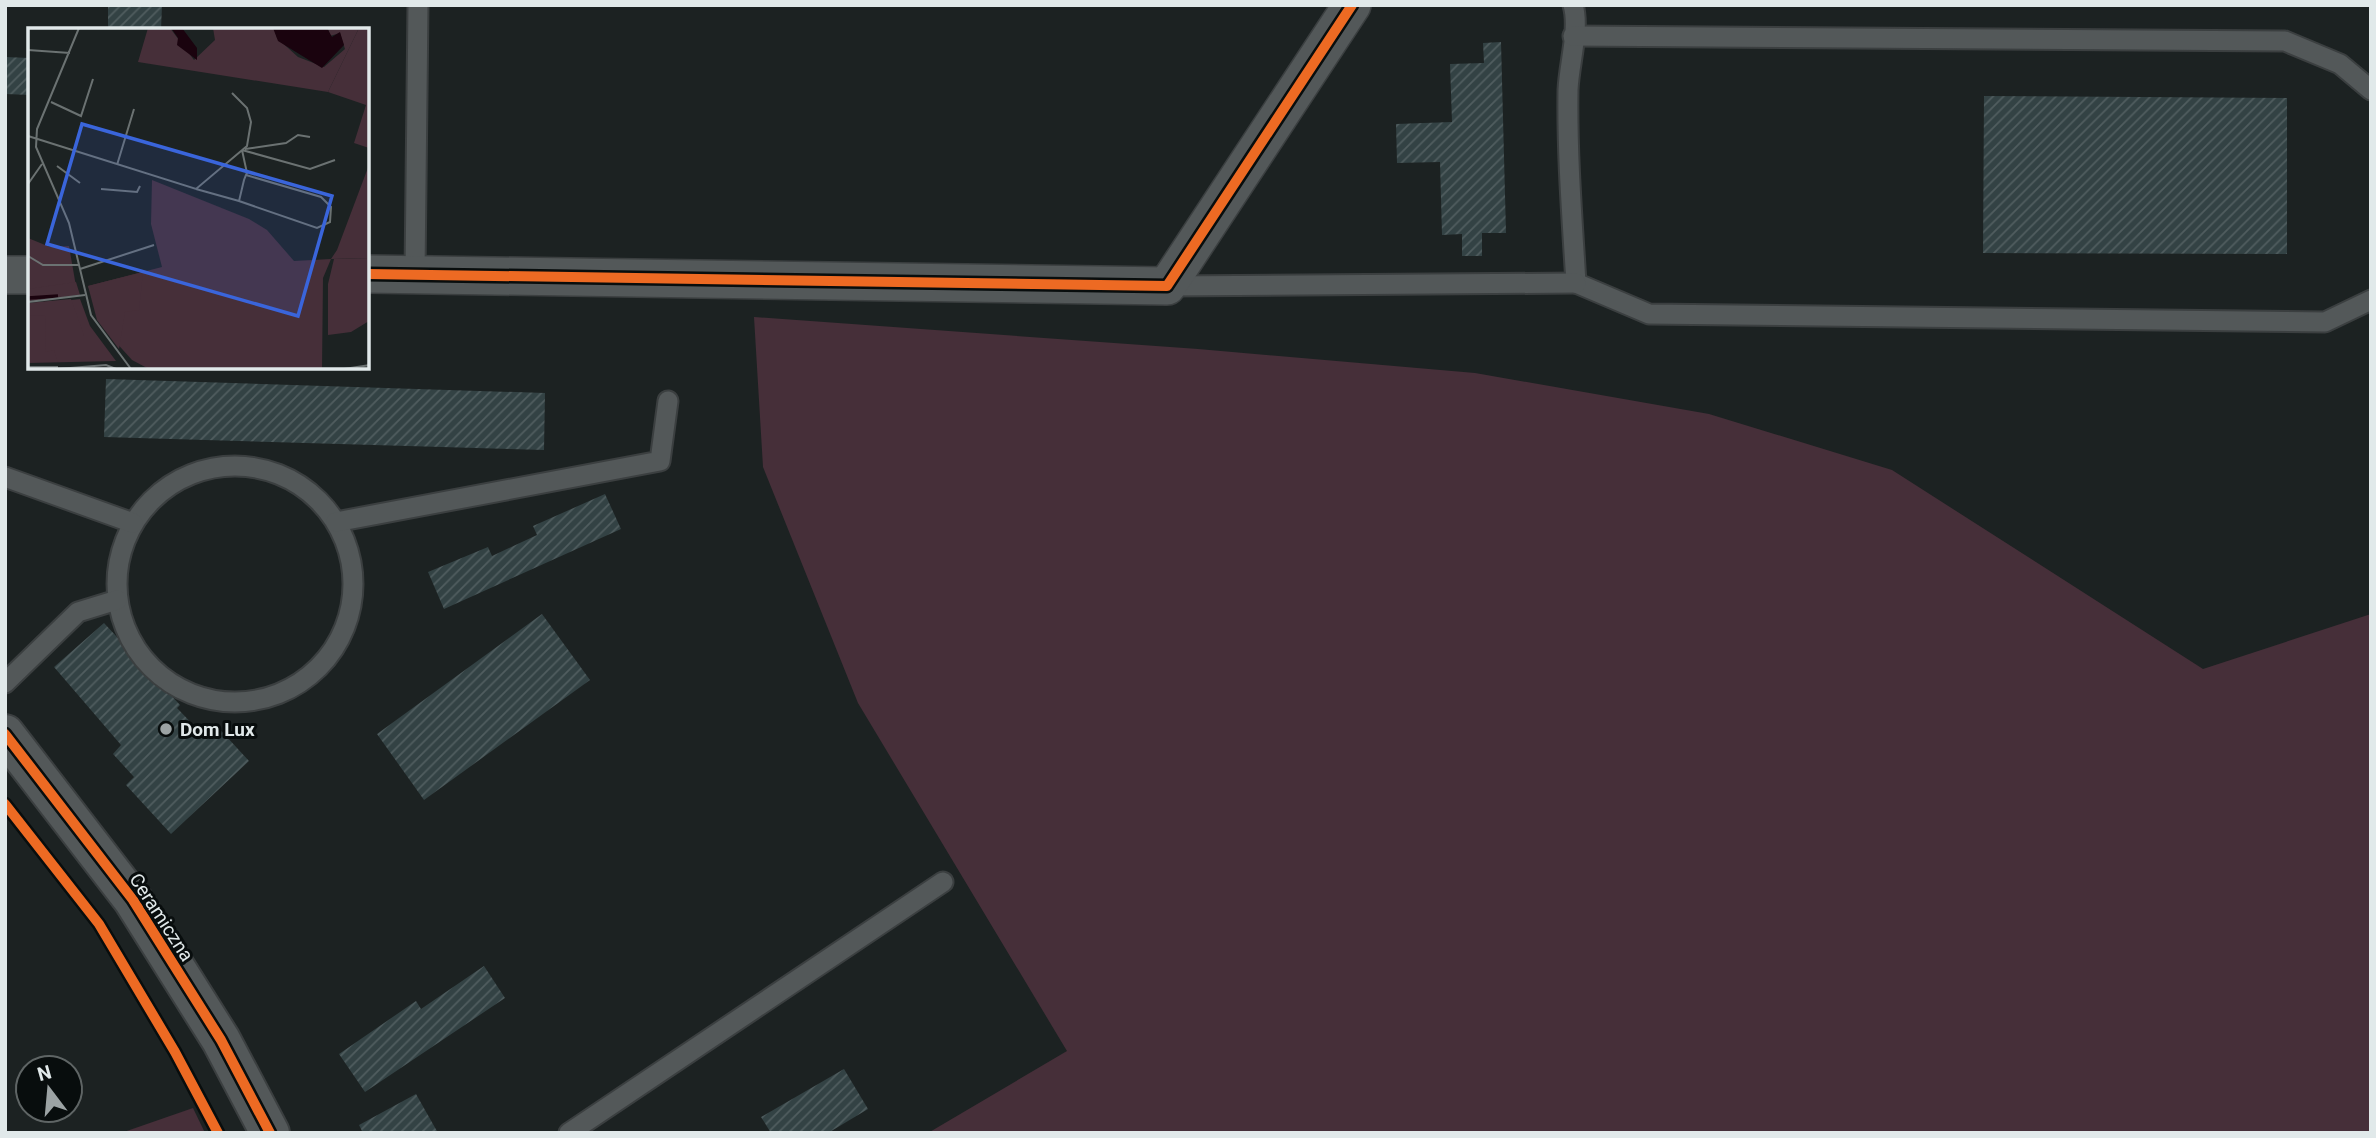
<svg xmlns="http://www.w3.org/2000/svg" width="2376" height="1138" viewBox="0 0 2376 1138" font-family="Roboto,sans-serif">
<defs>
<pattern id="building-hatch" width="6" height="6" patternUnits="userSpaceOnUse" patternTransform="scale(1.75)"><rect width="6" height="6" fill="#334244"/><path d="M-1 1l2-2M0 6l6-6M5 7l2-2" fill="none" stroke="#505d5f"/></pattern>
</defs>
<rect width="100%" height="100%" fill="#1c2222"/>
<g fill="#462f39">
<polygon points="754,317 1198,349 1475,373 1709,414 1892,470 2203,669 2371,614 2371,1133 928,1133 1067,1051 858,703 763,467"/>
<polygon points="193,1108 205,1133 121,1133"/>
</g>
<g fill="url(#building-hatch)">
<polygon points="108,5 162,5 161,30 108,30"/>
<polygon points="1501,42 1506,233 1482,233 1482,256 1462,256 1462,234 1442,235 1440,162 1397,163 1396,124 1452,122 1450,64 1484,63 1483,43"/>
<polygon points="5,57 30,58 30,95 5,94"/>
<polygon points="1984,96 2287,98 2287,254 1983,253"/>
<polygon points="106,379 545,393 544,450 104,437"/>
<polygon points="605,494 621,529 444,609 428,572 488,547 492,556 537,535 533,526"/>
<polygon points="542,614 590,680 424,800 377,734"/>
<polygon points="104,623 180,705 177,708 202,734 214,723 249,761 171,834 126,785 134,777 113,754 121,745 54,667"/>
<polygon points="484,966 505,998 365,1092 339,1054 416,1001 421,1009"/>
<polygon points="844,1069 868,1109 828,1133 771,1133 761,1117"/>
<polygon points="416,1094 438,1133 363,1133 359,1125"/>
</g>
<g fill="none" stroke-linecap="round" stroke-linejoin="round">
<g stroke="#3b3f40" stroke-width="23">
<g id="lane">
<path d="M1573 5C1580 28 1569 64 1568 90 1567 154 1572 218 1576 283L1649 314 2325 322 2371 300"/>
<polyline points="1573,36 2285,41 2340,64 2371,90"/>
<polyline points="415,273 418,5"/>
<polyline points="1167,286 1576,283"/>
<circle cx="235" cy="584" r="118"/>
<polyline points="5,477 133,523"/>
<polyline points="336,522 660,461 668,401"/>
<polyline points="5,683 78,612 117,600"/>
<polyline points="569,1133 943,882"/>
</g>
</g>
<g stroke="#3b3f40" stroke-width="40">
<g id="street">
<polyline points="368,274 1167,286 1352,5"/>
<polyline points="5,275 30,275"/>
</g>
</g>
<g stroke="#3b3f40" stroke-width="42">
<polyline id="secondary" points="5,734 133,900 221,1040 270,1133"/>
</g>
<use href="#lane" stroke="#535859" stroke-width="19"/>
<use href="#street" stroke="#535859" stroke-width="37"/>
<use href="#secondary" stroke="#535859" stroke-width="38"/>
<g stroke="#080d0d" stroke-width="15">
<g id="cycleway">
<polyline points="368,274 1167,286 1352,5"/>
<polyline points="5,734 133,900 221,1040 270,1133"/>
<polyline points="5,804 99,924 175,1052 218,1133"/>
</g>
</g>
<use href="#cycleway" stroke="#ed6a23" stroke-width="10"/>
</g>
<circle fill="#9ca3a4" stroke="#080d0d" stroke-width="2.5" cx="166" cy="729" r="7"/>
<g text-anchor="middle" stroke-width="6" stroke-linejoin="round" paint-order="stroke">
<g font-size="19" font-weight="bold" fill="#e1e9ea" stroke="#080d0d" text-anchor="start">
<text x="180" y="736">Dom Lux</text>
</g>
<g font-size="19" fill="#e1e9ea" stroke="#080d0d">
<text transform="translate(162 917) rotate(57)" y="7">Ceramiczna</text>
</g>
</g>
<g transform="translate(28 28)">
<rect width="341" height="341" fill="#1c2222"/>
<path d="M120 0H142L166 32 187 12 185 0H246L249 10 270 29 296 39 317 21 312 5 302 8 300 0H331L300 64 110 34ZM124 152 221 191 239 202 266 233 303 231 295 250 294 341H121L104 332 76 301 60 258 134 239 123 196ZM0 210 22 219 41 218 49 264 0 269ZM341 230V293L323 304 300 307V256L306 231ZM52 271 62 298 88 333 0 335V277Z" fill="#462f39"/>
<path d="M115 244 111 282 97 284 91 321 69 292 60 258ZM48 254 52 267 0 273V261ZM43 271 56 307 30 334 26 322 18 324 17 288 0 287V275Z" fill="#462f39"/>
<path d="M331 0H341V120L326 115 338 77 300 64ZM341 137V230L303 231 309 222Z" fill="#462f39"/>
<path d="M143 0H154L169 20V32L149 17 150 10ZM245 0H299L304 9 312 4 316 17 294 40 250 13Z" fill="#1a030e"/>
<path fill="none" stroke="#1a030e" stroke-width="3.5" d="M0 270 30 268"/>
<path fill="none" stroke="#6b7272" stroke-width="2" d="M51 0 9 101 8 119 41 195 63 287 103 341M0 22 42 25M23 74 53 88 65 51M0 108 168 161 219 118 223 94 219 80 204 65M217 121 258 115 270 107 282 109M214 122 219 145 218 147 216 152 211 173 289 200 302 194 303 179 293 169 218 147M214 122 282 141 307 132M89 137 106 81M29 138 52 155M0 156 14 136M73 161 109 164 112 158M168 161 211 173M0 228 15 237H51M52 241 126 217M0 274 57 267M0 339H30M30 341 78 337 88 341M316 341 342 337"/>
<path fill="#3a65db" fill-opacity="0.15" stroke="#3a65db" stroke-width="3.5" d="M54 96 304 168 270 288 19 216Z"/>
<rect width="341" height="341" fill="none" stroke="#e1e9ea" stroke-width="3.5"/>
</g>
<rect width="2376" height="1138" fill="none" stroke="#e1e9ea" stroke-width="14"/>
<g transform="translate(49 1089) rotate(344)"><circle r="33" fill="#080d0d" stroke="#5f6565" stroke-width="2"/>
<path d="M0-5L12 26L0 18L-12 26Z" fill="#9ca3a4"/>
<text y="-10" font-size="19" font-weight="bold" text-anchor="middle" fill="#e1e9ea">N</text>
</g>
</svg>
